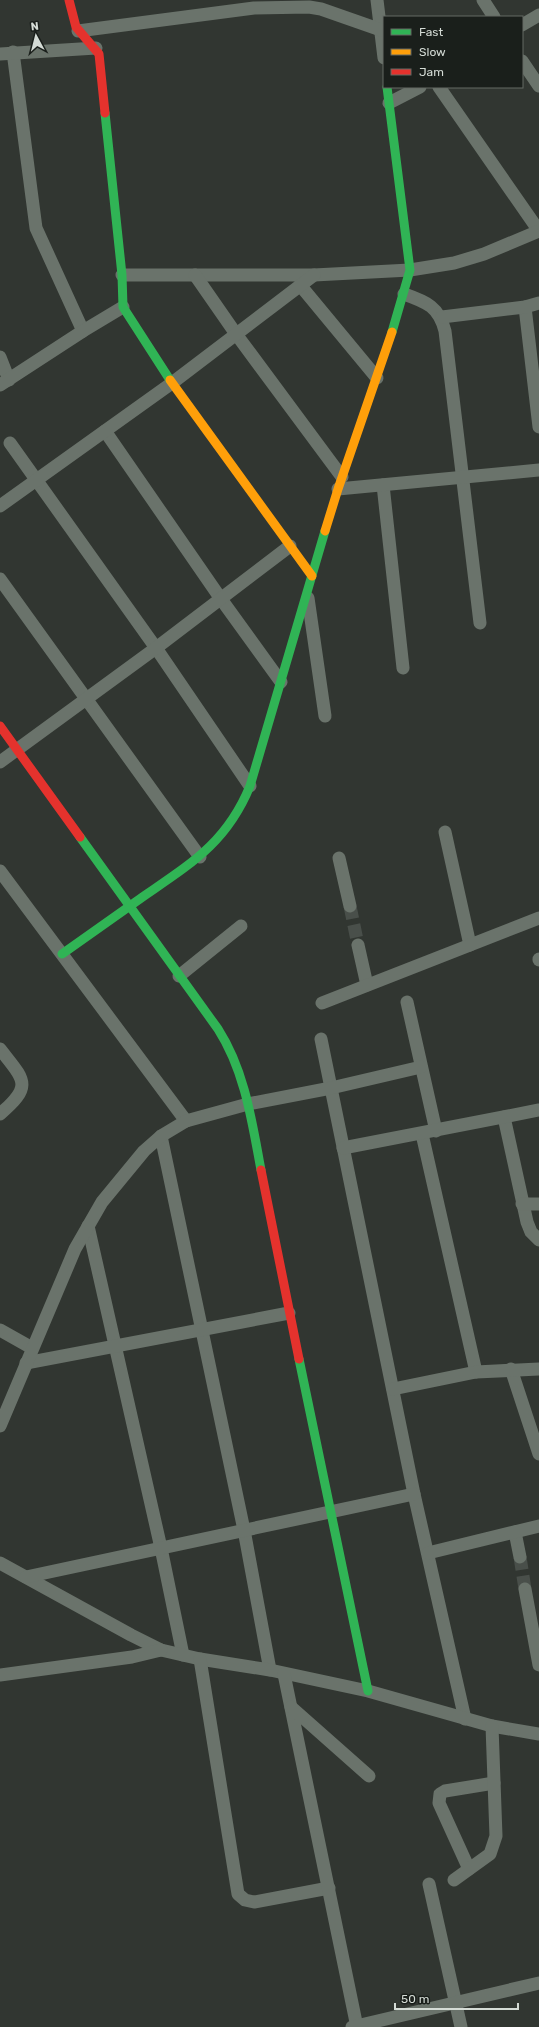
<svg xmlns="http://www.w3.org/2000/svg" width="539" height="2027" viewBox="0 0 539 2027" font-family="Rubik,sans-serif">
<rect width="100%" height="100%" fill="#313631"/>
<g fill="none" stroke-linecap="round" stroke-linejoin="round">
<g stroke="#494f4a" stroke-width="13" stroke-dasharray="13 6" stroke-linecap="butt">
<polyline points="350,906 358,945"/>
<polyline points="520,1557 525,1589"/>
</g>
<g stroke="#6a736b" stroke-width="13">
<polyline points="377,0 384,58"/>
<polyline points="483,0 494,17"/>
<polyline points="522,25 539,15"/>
<polyline points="78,31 254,8 309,7 321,9 381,30"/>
<polyline points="13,52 36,228 83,331"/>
<polyline points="0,54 96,48"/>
<polyline points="522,61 539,86"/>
<polyline points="439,87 539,231"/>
<polyline points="389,103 420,87"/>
<polyline points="122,275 314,275 410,270 454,263 484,254 539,231"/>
<polyline points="195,275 236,334 342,477"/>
<polyline points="300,285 377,378"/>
<path d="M404 294C427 302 439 307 445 331L480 623"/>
<polyline points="525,307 539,427"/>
<polyline points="442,317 525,307 539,303"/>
<polyline points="0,357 9,380"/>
<polyline points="0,385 83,331 123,307"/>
<polyline points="105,431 221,599 281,682"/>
<polyline points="10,443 156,648 250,786"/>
<polyline points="383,485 403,668"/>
<polyline points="338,489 539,470"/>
<polyline points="0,506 172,383 314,275"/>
<polyline points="0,579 200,857"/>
<polyline points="308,598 325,716"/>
<polyline points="0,762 156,648 290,546"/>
<polyline points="445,832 470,945"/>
<polyline points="339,858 350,906"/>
<polyline points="0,871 186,1121"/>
<polyline points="358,945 367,985"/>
<polyline points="539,959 539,960"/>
<polyline points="179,976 241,926"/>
<polyline points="407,1002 436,1131"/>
<polyline points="322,1003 539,918"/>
<polyline points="321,1039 414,1494 465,1719"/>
<path d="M0 1049C24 1080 34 1085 0 1114"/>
<polyline points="504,1117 527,1222 531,1232 539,1240"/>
<polyline points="422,1134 476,1372"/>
<polyline points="161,1136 244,1530 270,1670"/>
<polyline points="343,1148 539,1110"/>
<polyline points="522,1204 539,1204"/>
<polyline points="88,1226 161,1548 183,1655"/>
<polyline points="0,1330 32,1348"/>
<polyline points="26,1363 289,1313"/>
<polyline points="511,1369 539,1454"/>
<polyline points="393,1389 476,1372 539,1369"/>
<polyline points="0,1426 75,1249 102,1202 144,1151 161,1136 186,1121 248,1104 331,1088 421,1067"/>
<polyline points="515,1532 520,1557"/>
<polyline points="428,1553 539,1526"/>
<polyline points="0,1563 131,1635 161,1650 200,1659 270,1670 368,1691 492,1726 539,1734"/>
<polyline points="26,1577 414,1494"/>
<polyline points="525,1589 539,1665"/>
<polyline points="200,1659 238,1894 245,1900 254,1902 329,1888"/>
<polyline points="284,1674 357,2027"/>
<polyline points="0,1675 132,1657 161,1650"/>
<polyline points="291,1707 369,1776"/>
<polyline points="469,1869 439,1803 440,1794 445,1791 494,1783"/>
<polyline points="454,1880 490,1854 496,1836 492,1726"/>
<polyline points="429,1884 461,2027"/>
<polyline points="352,2027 539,1983"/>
</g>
<g stroke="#30b455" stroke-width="9">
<polyline points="387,87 410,270 392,332"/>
<polyline points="105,113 122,275 123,307 170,380"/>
<path d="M80 837 218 1029C245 1071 252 1122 261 1170"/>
<path d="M62 954C89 935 117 915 144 896 192 863 227 842 250 786L325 531"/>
<polyline points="299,1359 368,1691"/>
</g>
<g stroke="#ff9f0a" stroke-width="9">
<polyline points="170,380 312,576"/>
<polyline points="325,531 338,489 392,332"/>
</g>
<g stroke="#e5322d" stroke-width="9">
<polyline points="69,0 76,27 99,54 105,113"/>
<polyline points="0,726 80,837"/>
<polyline points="261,1170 299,1359"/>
</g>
</g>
<rect x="383" y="16" width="140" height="72" fill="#1a1f1b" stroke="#646a65"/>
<rect x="391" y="29" width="20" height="6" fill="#30b455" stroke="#646a65"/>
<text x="419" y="36" font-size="12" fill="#d4dbd5">Fast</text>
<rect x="391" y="49" width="20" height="6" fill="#ff9f0a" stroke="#646a65"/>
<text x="419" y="56" font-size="12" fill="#d4dbd5">Slow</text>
<rect x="391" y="69" width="20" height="6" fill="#e5322d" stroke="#646a65"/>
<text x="419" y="76" font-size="12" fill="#d4dbd5">Jam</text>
<g transform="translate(36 36) rotate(353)" stroke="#1a1f1b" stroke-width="3" paint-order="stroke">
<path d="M0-3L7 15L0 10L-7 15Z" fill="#d4dbd5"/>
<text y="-6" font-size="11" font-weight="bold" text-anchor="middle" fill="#d4dbd5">N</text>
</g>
<path d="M395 2003v6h123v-6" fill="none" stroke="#d4dbd5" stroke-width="2"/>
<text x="401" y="2003" font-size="12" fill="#d4dbd5" stroke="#1a1f1b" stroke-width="3" paint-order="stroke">50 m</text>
</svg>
